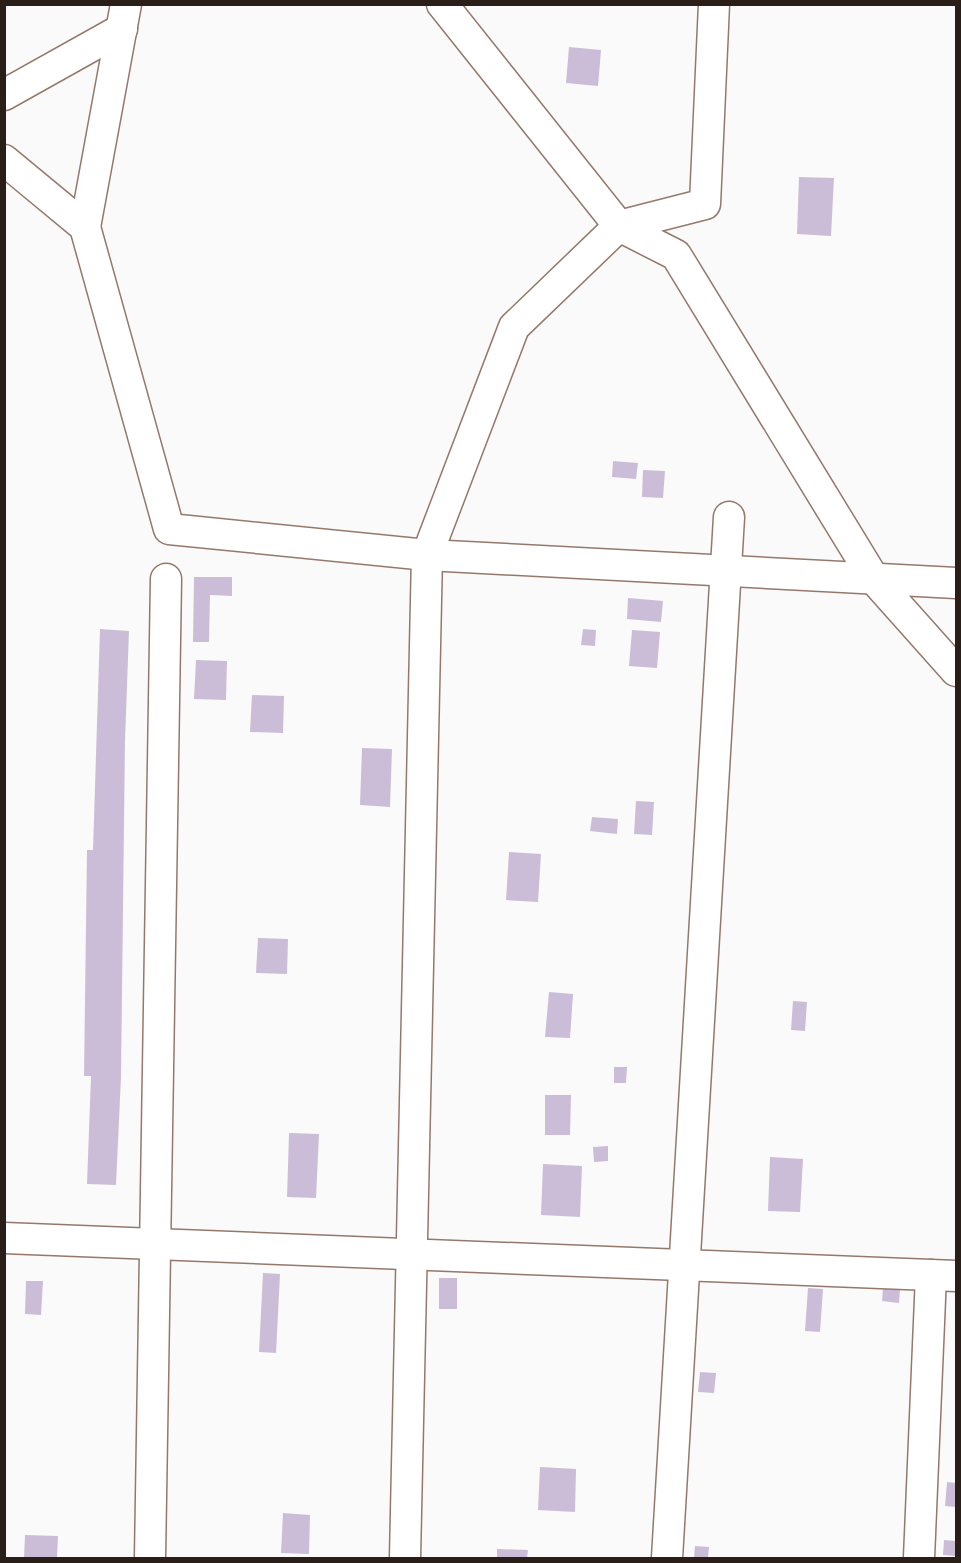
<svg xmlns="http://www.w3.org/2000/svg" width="961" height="1563" viewBox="0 0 961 1563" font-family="'Nunito Sans',sans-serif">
<rect width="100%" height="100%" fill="#fafafa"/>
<g fill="#cbbdd8">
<polygon points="569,47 601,50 598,86 566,83"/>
<polygon points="799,177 834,178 831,236 797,234"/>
<polygon points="613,461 638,463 636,479 612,477"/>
<polygon points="643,470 665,471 663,498 642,497"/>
<polygon points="194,577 232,577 232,596 210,595 209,642 193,642"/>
<polygon points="628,598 663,601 661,622 627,619"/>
<polygon points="100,629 129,631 125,741 121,1077 116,1185 87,1184 91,1076 84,1076 87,850 93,850"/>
<polygon points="583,629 596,630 595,646 581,645"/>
<polygon points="632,630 660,632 657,668 629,666"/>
<polygon points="196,660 227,661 226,700 194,699"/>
<polygon points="252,695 284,696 283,733 250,732"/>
<polygon points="362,748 392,749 390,807 360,805"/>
<polygon points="636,801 654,802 652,835 634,834"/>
<polygon points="592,817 618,819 617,834 590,831"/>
<polygon points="509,852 541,854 538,902 506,900"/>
<polygon points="258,938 288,939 287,974 256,973"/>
<polygon points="549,992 573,994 570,1038 545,1037"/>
<polygon points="793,1001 807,1002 805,1031 791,1030"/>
<polygon points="614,1067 627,1067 626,1083 614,1083"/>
<polygon points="545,1095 571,1095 570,1135 545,1135"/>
<polygon points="289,1133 319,1134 316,1198 287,1197"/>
<polygon points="608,1146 608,1161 594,1162 593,1147"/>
<polygon points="770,1157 803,1159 800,1212 768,1211"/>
<polygon points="543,1164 582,1166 580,1217 541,1215"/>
<polygon points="263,1273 280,1274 276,1353 259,1352"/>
<rect x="439" y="1278" width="18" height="31"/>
<polygon points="26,1281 43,1281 41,1315 25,1314"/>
<polygon points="808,1288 823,1289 820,1332 805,1331"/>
<polygon points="883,1288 900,1289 899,1303 882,1301"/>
<polygon points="700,1372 716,1373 714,1393 698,1392"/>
<polygon points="540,1467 576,1469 575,1512 538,1510"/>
<polygon points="947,1482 956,1483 956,1507 945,1506"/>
<polygon points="283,1513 310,1515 309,1554 281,1553"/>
<polygon points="25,1535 58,1536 57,1558 24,1558"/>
<polygon points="944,1540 956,1541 956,1556 943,1555"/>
<polygon points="695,1546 709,1547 708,1558 694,1558"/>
<polygon points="497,1549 528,1550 527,1558 497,1558"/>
</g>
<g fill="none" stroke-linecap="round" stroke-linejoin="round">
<g stroke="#95786b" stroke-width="33">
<g id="street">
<polyline points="442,4 619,226 676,255 874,579 956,671"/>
<polyline points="4,95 122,29"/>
<polyline points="4,160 85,227 169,529 427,555 956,583"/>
<polyline points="85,227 126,4"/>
<polyline points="4,1238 956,1276"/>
<polyline points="150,1558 166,579"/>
<polyline points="405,1558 427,555 514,327 619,226 705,204 714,4"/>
<polyline points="667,1558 729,517"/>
<polyline points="919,1558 931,1275"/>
</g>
</g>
<use href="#street" stroke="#fff" stroke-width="30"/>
</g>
<rect width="961" height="1563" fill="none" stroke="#2a1e19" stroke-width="12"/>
</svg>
